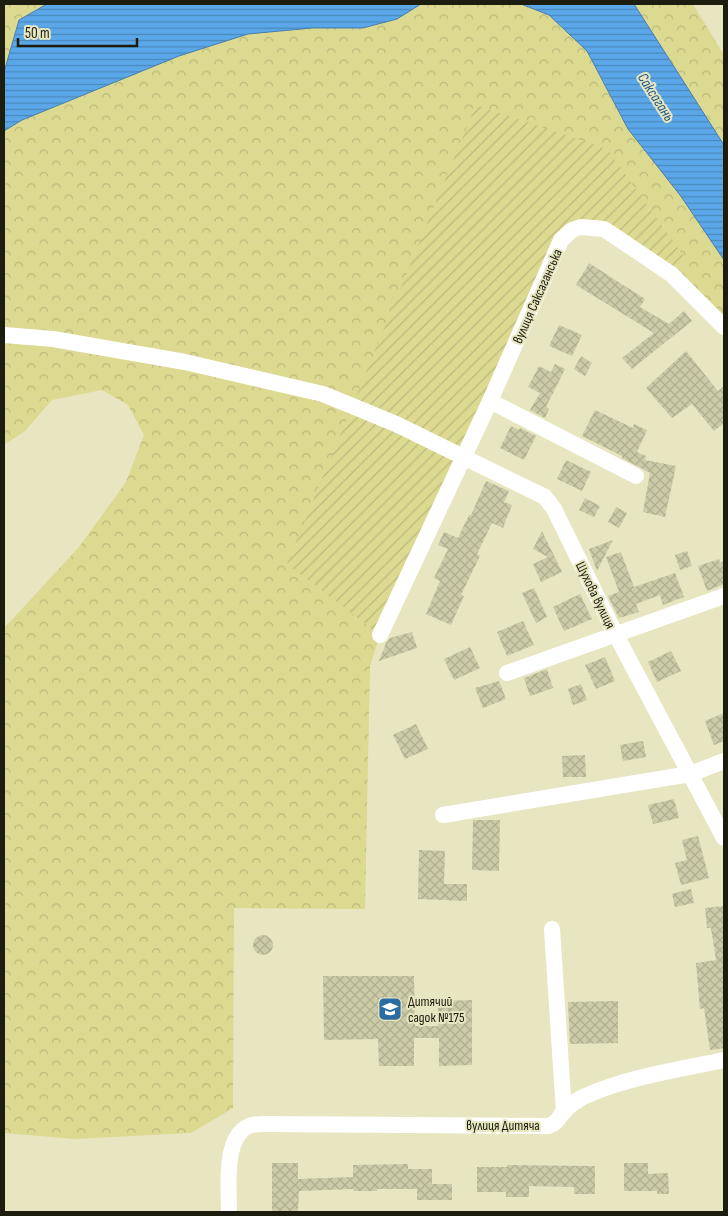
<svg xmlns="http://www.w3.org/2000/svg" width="728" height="1216" viewBox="0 0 728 1216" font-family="'Sofia Sans Condensed',sans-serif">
<defs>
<pattern id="forest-crowns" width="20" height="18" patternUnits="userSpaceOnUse" patternTransform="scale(1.25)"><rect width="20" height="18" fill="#dcd991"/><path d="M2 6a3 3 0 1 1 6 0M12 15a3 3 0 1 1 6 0" fill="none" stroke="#bcba7c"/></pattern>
<pattern id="garden-furrows" width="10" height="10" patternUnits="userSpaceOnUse" patternTransform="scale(1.25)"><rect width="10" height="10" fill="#dcd991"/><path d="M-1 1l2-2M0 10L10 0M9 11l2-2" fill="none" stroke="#bcba7c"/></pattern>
<pattern id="water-rules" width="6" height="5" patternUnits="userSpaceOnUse" patternTransform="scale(1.25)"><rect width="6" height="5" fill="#5aa8ea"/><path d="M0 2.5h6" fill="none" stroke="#4a88bc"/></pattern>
<pattern id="building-cross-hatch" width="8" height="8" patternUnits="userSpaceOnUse" patternTransform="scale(1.25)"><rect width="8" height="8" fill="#cccba7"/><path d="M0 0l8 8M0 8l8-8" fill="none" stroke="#afae8f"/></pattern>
</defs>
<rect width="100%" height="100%" fill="#e7e6c1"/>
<g fill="url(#forest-crowns)">
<polygon points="4,4 47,4 19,20 4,72"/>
<polygon points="421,4 521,4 549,14 587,51 628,129 680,195 724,260 724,327 671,274 607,149 380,635 370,666 365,909 234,908 233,1108 191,1133 75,1139 4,1133 4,627 8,624 79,547 126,482 144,435 128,405 102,390 52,400 25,431 4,445 4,131 22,120 179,56 248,34 312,28 363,28 397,19"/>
<polygon points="634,4 693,4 724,55 724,145"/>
</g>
<polygon fill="url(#garden-furrows)" points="476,105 607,149 685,258 671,274 604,229 572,230 380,635 287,564"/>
<g fill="url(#water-rules)" stroke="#487ea8">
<polygon points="47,4 421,4 397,19 363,28 312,28 248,34 179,56 22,120 4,131 4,72 19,20"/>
<polygon points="521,4 634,4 724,145 724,260 680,195 628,129 587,51 549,15"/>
</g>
<g fill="url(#building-cross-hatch)">
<polygon points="589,263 645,299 640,307 669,324 684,311 692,321 632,369 622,358 654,333 576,285"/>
<polygon points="559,325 582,335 572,356 549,346"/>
<polygon points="686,351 718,391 724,386 724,423 714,431 692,404 672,418 646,388"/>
<polygon points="581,356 592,363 585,376 574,369"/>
<polygon points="555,364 565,369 546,407 549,409 545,418 530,410 540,393 528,387 539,366 551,372"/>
<polygon points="595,410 633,428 634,424 647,430 637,452 646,456 645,460 676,466 665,517 643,512 650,473 622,458 622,456 582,436"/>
<polygon points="511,426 519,430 520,428 536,436 524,460 500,448"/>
<polygon points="566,460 591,472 582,491 557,479"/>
<polygon points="486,481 509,491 504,502 512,505 503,528 492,523 477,554 480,556 461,595 464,596 451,625 426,614 440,581 434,578 448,549 438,545 444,532 458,538 469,515 471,515"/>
<polygon points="585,498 600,506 594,517 579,510"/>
<polygon points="616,507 627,513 619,528 608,522"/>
<polygon points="542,531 562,572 541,582 533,564 548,557 533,549"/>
<polygon points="613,540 597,571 589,549"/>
<polygon points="687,551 692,566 680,570 675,555"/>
<polygon points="621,552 634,587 675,573 684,597 663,605 660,595 636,604 639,612 619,618 608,596 619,592 606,557"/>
<polygon points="719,559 720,563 724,561 724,584 707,591 698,566"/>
<polygon points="534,588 547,617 536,623 522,593"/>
<polygon points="580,594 592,619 564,631 553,607"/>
<polygon points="523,621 534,645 507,656 497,632"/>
<polygon points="412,632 417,648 379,661 386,643 390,638"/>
<polygon points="470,647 480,668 454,680 444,659"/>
<polygon points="671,651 681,671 657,682 648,662"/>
<polygon points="605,657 615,681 596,689 585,665"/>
<polygon points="547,669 553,688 530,696 524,678"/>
<polygon points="499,681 506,699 483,708 475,688"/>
<polygon points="581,684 587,700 573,705 568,689"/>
<polygon points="724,713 724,741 714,745 705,721"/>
<polygon points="416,724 428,749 405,759 393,735"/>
<polygon points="643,741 646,757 623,761 620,745"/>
<polygon points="585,755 586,777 563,777 562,756"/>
<polygon points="674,799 679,818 653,824 648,805"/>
<polygon points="473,820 500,820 499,871 472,870"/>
<polygon points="698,836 709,878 681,885 675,863 687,860 682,840"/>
<polygon points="419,850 445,851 444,884 467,884 467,901 418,899"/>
<polygon points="691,889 694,903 675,907 672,894"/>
<polygon points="724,906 724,1048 710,1050 704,1008 700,1009 696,963 716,960 711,928 707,928 705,908"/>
<circle cx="263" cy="945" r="10"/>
<polygon points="323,976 414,976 415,1026 438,1026 438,1001 472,1000 472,1065 439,1066 439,1038 414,1038 414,1066 379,1066 378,1039 324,1040"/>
<polygon points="618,1001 618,1043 570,1044 568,1002"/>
<polygon points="272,1163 298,1163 298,1179 353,1177 353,1165 408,1164 408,1169 432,1169 432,1184 452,1184 452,1200 417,1200 417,1189 377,1189 377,1191 354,1191 353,1189 299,1191 298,1212 272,1212"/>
<polygon points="624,1163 648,1163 648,1174 668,1173 669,1194 657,1194 657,1191 624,1191"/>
<polygon points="507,1165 595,1166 595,1194 574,1194 574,1187 529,1186 529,1197 506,1197 506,1192 477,1192 477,1167 507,1167"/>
</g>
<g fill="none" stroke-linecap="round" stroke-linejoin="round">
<g stroke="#fff" stroke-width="16">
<polyline points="4,335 53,339 185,362 323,394 396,424 545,497 554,509 616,635 724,838"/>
<polyline points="490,401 636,476"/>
<polyline points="380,635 490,401 561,240 572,230 581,227 604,229 671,274 724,327"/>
<polyline points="507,673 724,596"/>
<polyline points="443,815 690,774 724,761"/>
<polyline points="552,929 564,1112"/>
<path d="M229 1212C229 1189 223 1137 249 1126 253 1124 260 1124 265 1124L548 1126C558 1123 558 1118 564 1111 570 1105 576 1101 583 1097 627 1077 677 1070 724 1060"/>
</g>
</g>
<defs>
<g id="school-square" transform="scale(1.25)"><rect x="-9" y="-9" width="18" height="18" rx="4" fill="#2b6da3" stroke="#e7e6c1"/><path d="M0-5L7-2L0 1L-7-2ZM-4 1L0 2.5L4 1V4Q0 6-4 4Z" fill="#fff"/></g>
</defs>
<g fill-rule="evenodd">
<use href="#school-square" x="390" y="1009"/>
</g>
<g text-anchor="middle" stroke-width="4" stroke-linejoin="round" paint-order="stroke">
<g font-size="14" fill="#1d1d0f" stroke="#e7e6c1">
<text transform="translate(537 296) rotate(-66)" y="5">вулиця Саксаганська</text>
<text transform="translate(596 595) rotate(64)" y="5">Шухова вулиця</text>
<text x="503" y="1130">вулиця Дитяча</text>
</g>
<g font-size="14" fill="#1d1d0f" stroke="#e7e6c1" text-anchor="start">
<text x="408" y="1006">Дитячий<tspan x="408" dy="16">садок №175</tspan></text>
</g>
<g font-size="15" font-style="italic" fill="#225985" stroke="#e7e6c1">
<text transform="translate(656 97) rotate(57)" y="5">Саксагань</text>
</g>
</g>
<rect width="728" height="1216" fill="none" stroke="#1d1d0f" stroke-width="10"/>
<path d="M18 38v8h119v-8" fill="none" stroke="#1d1d0f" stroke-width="2.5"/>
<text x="25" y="38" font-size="15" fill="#1d1d0f" stroke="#e7e6c1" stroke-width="4" paint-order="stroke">50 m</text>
</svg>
